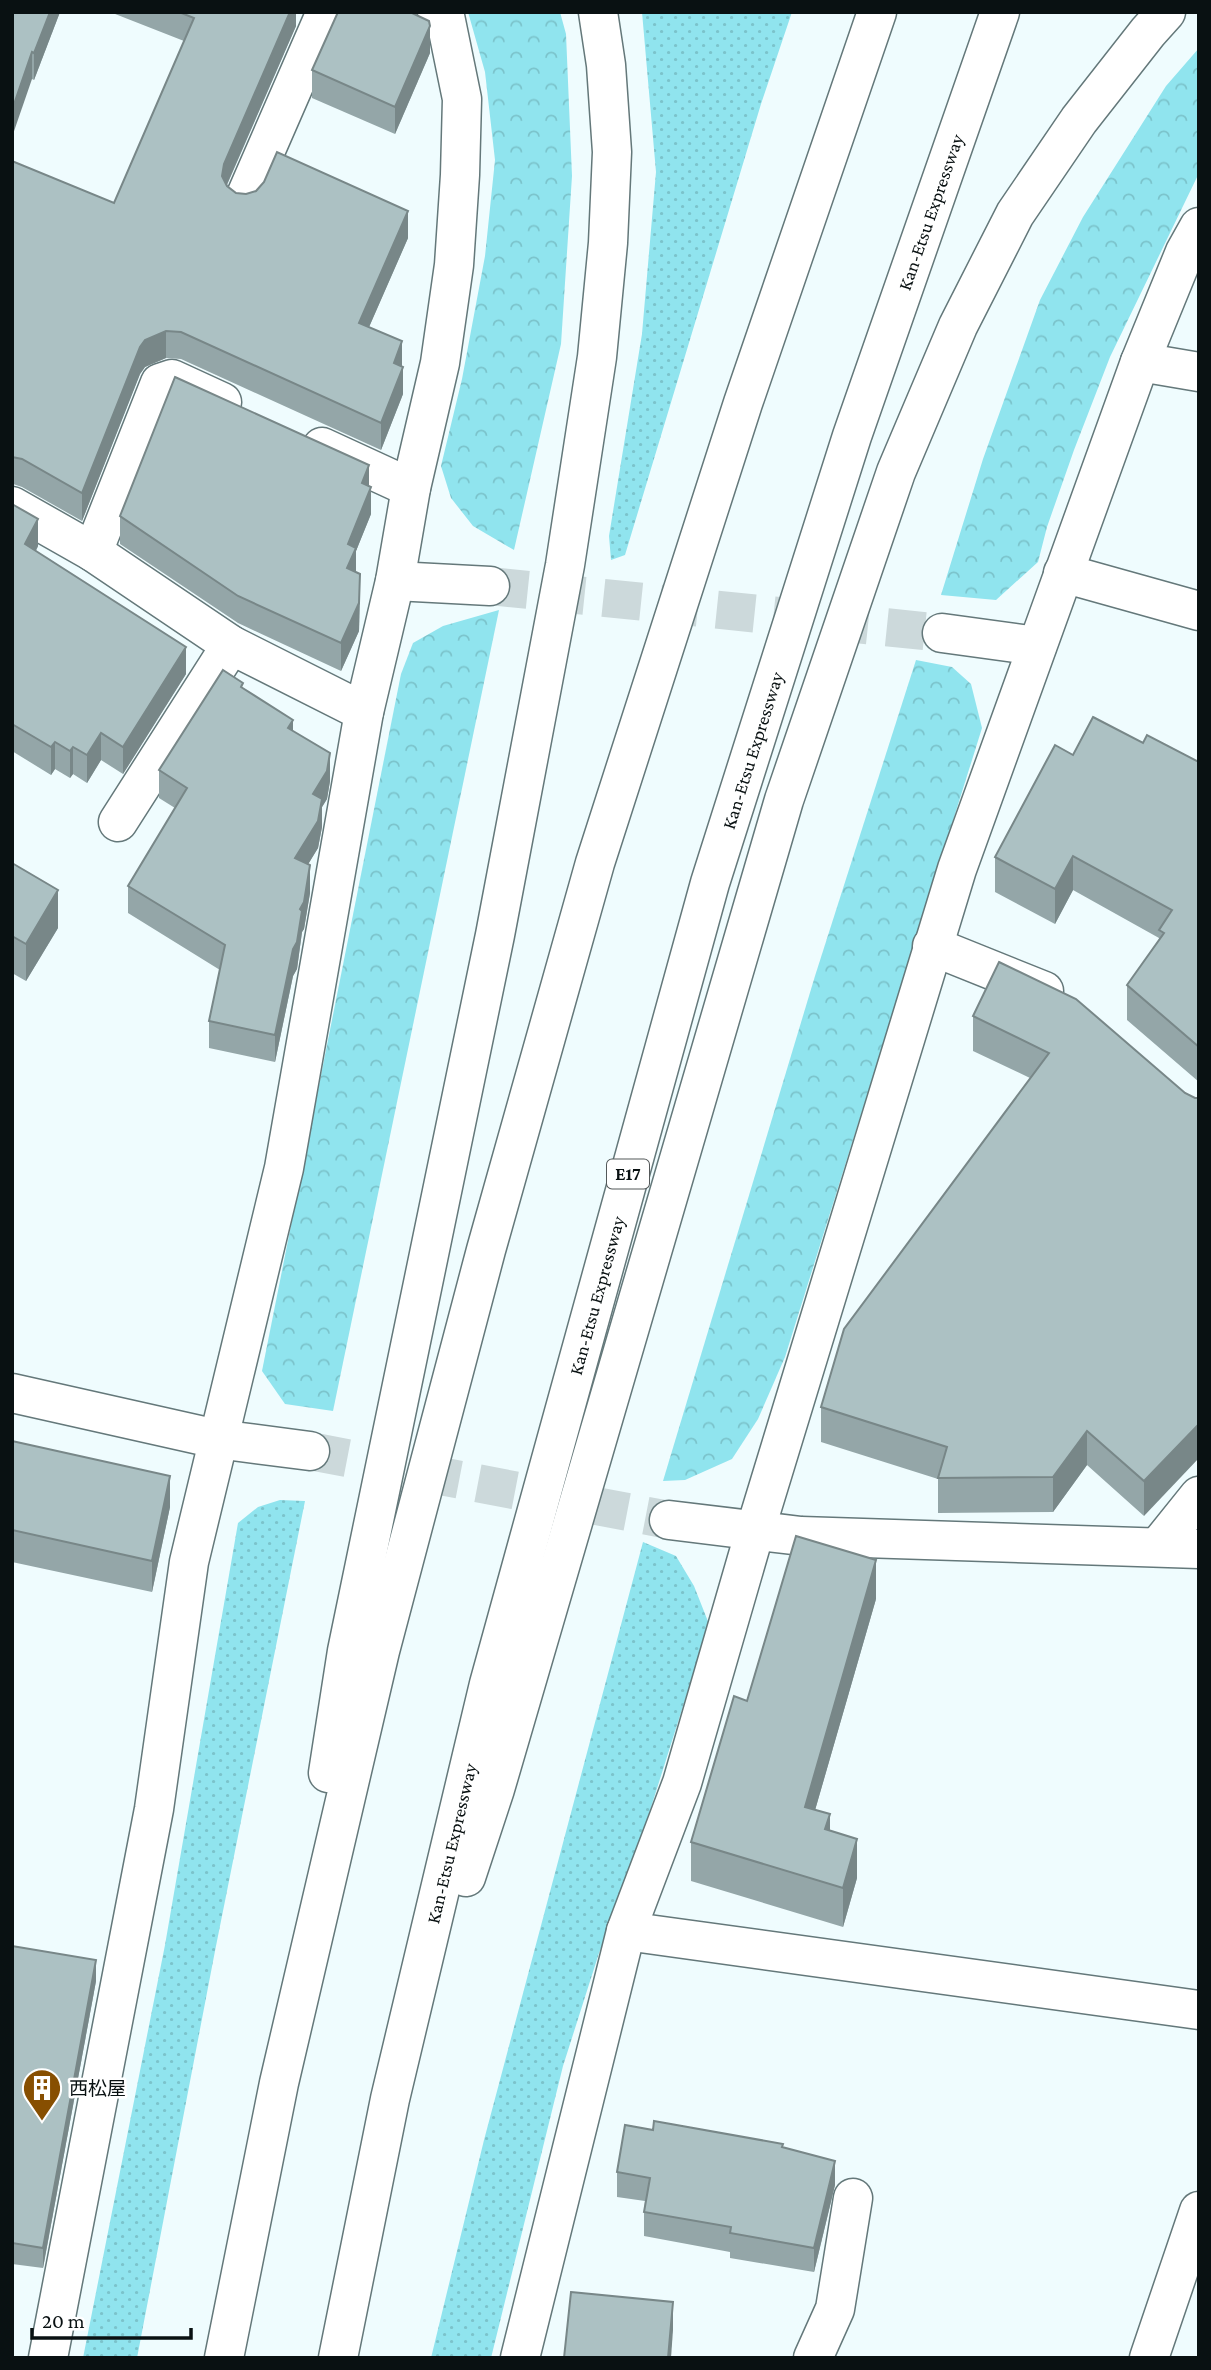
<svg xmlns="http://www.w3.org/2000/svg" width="1211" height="2370" viewBox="0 0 1211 2370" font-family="'Crimson Pro','Noto Sans JP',serif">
<defs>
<pattern id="grass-dots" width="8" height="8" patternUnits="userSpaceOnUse" patternTransform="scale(1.75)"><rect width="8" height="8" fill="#90e4ee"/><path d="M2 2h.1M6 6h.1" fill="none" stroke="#7bc3cb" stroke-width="1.8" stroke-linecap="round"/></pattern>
<pattern id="forest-crowns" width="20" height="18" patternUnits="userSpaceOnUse" patternTransform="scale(1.75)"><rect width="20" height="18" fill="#90e4ee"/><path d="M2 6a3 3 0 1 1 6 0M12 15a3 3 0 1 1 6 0" fill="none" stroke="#7bc3cb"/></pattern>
</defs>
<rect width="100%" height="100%" fill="#effcfe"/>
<g fill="url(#grass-dots)">
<polygon points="642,12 792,12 761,104 625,555 611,560 609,536 642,334 656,172"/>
<polygon points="280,1500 305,1501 215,1951 137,2358 83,2358 165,1945 238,1523 258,1507"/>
<polygon points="643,1542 676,1556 694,1586 709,1624 628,1880 599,1953 563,2066 491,2358 431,2358 484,2140"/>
</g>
<g fill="url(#forest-crowns)">
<polygon points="468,12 560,12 566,34 572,176 561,344 514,550 473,526 451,498 441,466 462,379 485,256 495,160 485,72"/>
<polygon points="1199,48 1199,173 1110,357 1074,450 1047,527 1038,562 996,600 941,595 983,459 1040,300 1083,217 1166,86"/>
<polygon points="499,610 333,1411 285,1404 262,1371 401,674 413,643 443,626"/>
<polygon points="916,660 952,667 971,684 982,728 785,1357 758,1419 732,1459 685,1480 663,1481 815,976"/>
</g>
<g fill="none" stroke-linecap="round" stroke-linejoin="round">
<g stroke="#ccd9db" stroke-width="38" stroke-dasharray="38 19" stroke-linecap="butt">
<polyline points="490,586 942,633"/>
<polyline points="310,1451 669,1520"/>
</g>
<g stroke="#64787a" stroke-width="41">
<g id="minor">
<polyline points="244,200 326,12"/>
<polyline points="1140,362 1199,372"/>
<polyline points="322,447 411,488"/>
<polyline points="12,506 93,552 231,645 364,712"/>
<polyline points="93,552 160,383 172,379 222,402"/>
<polyline points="1063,573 1199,611"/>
<polyline points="395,581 490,586"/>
<polyline points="942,633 1037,646"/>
<polyline points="118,822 231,645"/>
<polyline points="932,946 1044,991"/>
<polyline points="12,1393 217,1439 310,1451"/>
<polyline points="669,1520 801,1536 1199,1549"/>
<polyline points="1158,1547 1199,1496"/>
<polyline points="626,1931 1199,2010"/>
<polyline points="48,2358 154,1809 189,1562 284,1168 364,712 395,581 411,488 440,363 454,265 460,175 462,99 445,16 437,12"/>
<polyline points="520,2358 626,1931 682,1783 755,1531 957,869 1140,362 1185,252 1199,227"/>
<polyline points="813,2358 835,2309 853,2198"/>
<polyline points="1149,2358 1199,2211"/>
</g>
</g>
<g stroke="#64787a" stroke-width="41">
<g id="highway">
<polyline points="328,1773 347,1651 495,935 565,565 597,357 608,243 612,152 606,65 598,12"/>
<polyline points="466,1877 495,1789 784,800 896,472 958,326 1015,214 1079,120 1148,32 1166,12"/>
<polyline points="224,2358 279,2083 380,1651 486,1250 595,863 743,403 877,12"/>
<path id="s1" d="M338 2358 390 2099 489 1684 710 883 852 436 1000 12"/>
</g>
</g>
<use href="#minor" stroke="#fff" stroke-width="38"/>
<use href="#highway" stroke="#fff" stroke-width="38"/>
</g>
<g fill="#94a6a8">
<polygon points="12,12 60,12 34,80 32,79"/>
<polygon points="110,12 296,12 296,26 227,185 236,193 408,238 369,327 402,366 403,394 381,450 181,359 166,358 145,367 140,374 82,521 22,487 13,484 12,161 114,203 184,41"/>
<polygon points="430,53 395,134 312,98 312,70"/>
<polygon points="369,486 371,514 356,551 356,572 360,601 359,631 341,671 238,623 120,544 120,516"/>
<polygon points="12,504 38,546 36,551 186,674 123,774 101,760 87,783 73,774 70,778 55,769 51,775 12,751"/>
<polygon points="243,689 293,731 330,781 327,799 322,807 322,827 318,848 308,864 310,893 304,929 302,932 297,969 293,976 275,1062 209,1048 209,1021 220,970 128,913 128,886 175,808 159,798 159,770"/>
<polygon points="1143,743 1199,762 1199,1082 1127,1020 1127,985 1159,940 1159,938 1073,890 1055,924 995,892 995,857 1073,755"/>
<polygon points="12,863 58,928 26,981 12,973"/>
<polygon points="973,1016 1195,1098 1144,1516 1087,1465 1053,1512 938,1513 938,1479 821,1442 821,1407 1030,1078 973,1051"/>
<polygon points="12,1441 170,1507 152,1592 12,1562"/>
<polygon points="876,1599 815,1810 830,1831 857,1878 843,1927 691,1881 691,1842 747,1701"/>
<polygon points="12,1946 96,1981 43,2268 12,2264"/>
<polygon points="653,2130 783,2147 835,2185 814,2272 730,2258 730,2252 644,2236 644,2212 645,2201 617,2197 617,2172"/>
</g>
<g fill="#788788">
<polygon points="50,12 60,12 34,80 34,53"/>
<polygon points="290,12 296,12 296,26 224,191 222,176 224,164"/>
<polygon points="430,26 430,53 395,134 395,107"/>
<polygon points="32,52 32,79 12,137 12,110"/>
<polygon points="408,211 408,238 359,350 359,323"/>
<polygon points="166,331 166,358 145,367 140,374 82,521 82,493 140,347 145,340"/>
<polygon points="402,341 402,368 394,363"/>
<polygon points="403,367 403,394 381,450 381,423"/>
<polygon points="369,465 369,491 371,487 371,514 356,551 356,576 347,596 348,544 362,483"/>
<polygon points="38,519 38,546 25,571 25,544"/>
<polygon points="360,574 359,631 341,671 341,643"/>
<polygon points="186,647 186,674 123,774 123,747"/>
<polygon points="293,720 293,748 288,728"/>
<polygon points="101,733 101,760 87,783 87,755"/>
<polygon points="55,742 55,769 51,775 51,747"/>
<polygon points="73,747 73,774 70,778 70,751"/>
<polygon points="330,753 330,781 327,799 322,807 322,827 318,848 295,886 295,858 313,794"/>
<polygon points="1073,856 1073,890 1055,924 1055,889"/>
<polygon points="310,865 310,893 304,929 302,932 297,969 293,976 275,1062 275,1035 293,949 300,909"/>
<polygon points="58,890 58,928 26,981 26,944"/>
<polygon points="1199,1424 1199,1458 1144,1516 1144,1481"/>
<polygon points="1087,1431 1087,1465 1053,1512 1053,1477"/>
<polygon points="170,1476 170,1507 152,1592 152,1561"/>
<polygon points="876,1560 876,1599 805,1845 805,1807"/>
<polygon points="830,1814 830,1853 825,1829"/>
<polygon points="857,1839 857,1878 843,1927 843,1888"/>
<polygon points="96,1960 96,1981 43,2268 43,2248"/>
<polygon points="835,2161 835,2185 814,2272 814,2248"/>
<polygon points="673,2302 673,2330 671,2358 668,2358"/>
</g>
<g fill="#acc1c3" stroke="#788788" stroke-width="2">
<polygon points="12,12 50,12 34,53 32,52 12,110"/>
<polygon points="179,12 290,12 224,164 222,176 227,186 236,193 246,194 256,191 264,182 277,152 408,211 359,323 402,341 394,363 403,367 381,423 181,332 166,331 145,340 140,347 82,493 22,459 12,457 12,161 114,203 194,18"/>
<polygon points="338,12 410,12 429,21 430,26 395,107 312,70"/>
<polygon points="175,377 369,465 362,483 371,487 348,544 356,548 347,568 360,574 359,603 341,643 238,596 120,516"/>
<polygon points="12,504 38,519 25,544 186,647 123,747 101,733 87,755 73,747 70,751 55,742 51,747 12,724"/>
<polygon points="223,670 243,683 241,687 293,720 288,728 330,753 327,771 313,794 322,799 318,821 295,858 310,865 304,902 300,909 302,911 297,942 293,949 275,1035 209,1021 225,945 128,886 187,788 159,770"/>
<polygon points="1093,717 1143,743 1147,735 1199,762 1199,1047 1127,985 1164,933 1159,930 1172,910 1073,856 1055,889 995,857 1055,745 1073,755"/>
<polygon points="12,863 58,890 26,944 12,936"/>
<polygon points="999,962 1076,999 1185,1093 1195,1098 1199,1098 1199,1424 1144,1481 1087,1431 1053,1477 938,1478 947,1447 821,1407 844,1329 1049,1053 973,1016"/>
<polygon points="12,1441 170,1476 152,1561 12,1530"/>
<polygon points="796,1536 876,1560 805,1807 830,1814 825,1829 857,1839 843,1888 691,1842 734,1696 747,1701"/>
<polygon points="12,1946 96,1960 43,2248 12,2243"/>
<polygon points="654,2121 783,2144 782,2147 835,2161 814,2248 730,2233 731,2227 644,2212 650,2178 617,2172 625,2125 653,2130"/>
<polygon points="571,2292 673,2302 668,2358 564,2358"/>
</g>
<defs>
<g id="building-pin" transform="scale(2.0125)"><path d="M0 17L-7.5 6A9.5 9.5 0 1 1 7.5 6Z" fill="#874f01" stroke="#fff"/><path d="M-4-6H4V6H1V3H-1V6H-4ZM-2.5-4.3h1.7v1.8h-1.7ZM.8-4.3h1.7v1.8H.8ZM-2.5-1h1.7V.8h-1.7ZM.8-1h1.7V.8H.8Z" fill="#fff"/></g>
</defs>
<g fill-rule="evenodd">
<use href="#building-pin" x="42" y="2088"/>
</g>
<g text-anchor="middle" stroke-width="5" stroke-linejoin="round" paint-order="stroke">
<rect fill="#fff" stroke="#535859" stroke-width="2" x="607" y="1159.5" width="42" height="29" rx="5"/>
<g font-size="18" font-weight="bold" fill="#091112">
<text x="628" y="1180">E17</text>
</g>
<g font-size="19" fill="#091112" stroke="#fff">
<text dy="7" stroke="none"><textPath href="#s1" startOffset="2228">Kan-Etsu Expressway</textPath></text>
<text dy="7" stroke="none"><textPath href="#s1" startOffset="1661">Kan-Etsu Expressway</textPath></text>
<text dy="7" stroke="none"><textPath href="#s1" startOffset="1094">Kan-Etsu Expressway</textPath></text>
<text dy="7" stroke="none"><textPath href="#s1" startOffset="527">Kan-Etsu Expressway</textPath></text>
</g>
<g font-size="19" fill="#091112" stroke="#fff" text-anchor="start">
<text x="69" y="2095">西松屋</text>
</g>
</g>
<rect width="1211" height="2370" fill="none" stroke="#091112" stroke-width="28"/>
<path d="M32 2328v10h159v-10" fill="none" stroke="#091112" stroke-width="3.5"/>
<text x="42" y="2328" font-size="21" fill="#091112" stroke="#ffffff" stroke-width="5" paint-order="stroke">20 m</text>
</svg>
